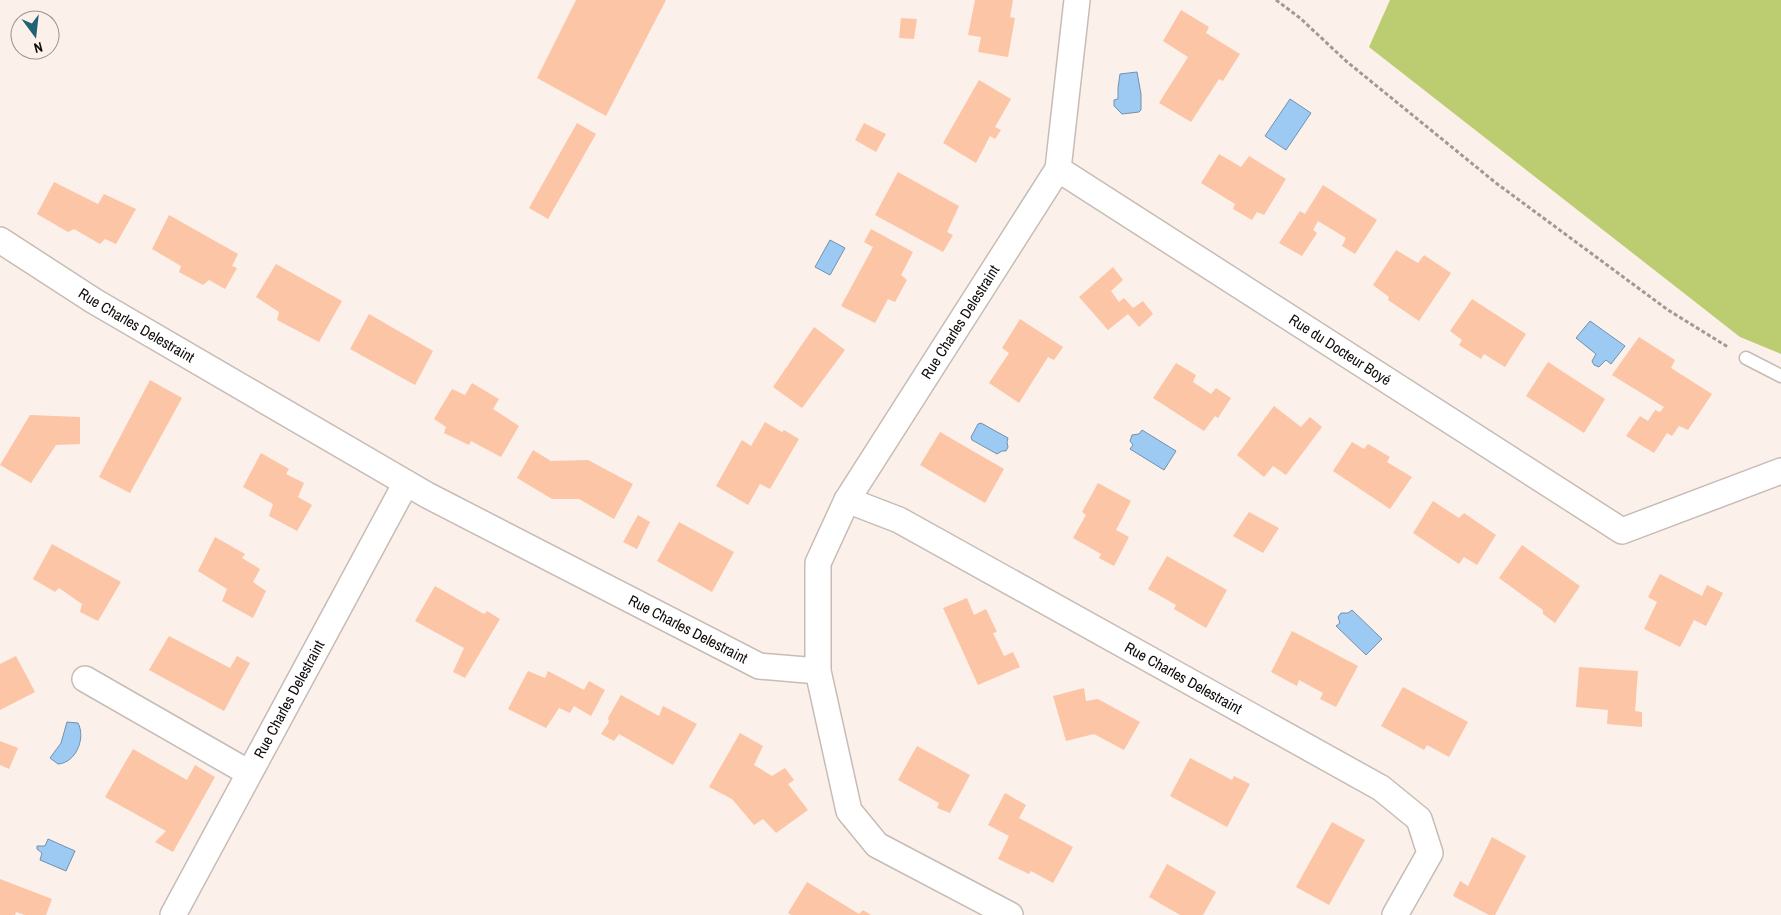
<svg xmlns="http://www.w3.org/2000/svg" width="1781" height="915" viewBox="0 0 1781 915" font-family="'Archivo Narrow',sans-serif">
<rect width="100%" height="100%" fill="#fcf0ea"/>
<polygon fill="#bccd71" points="1390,0 1781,0 1781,354 1740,337 1369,47"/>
<g fill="#9dcaf3" stroke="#7291ad">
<polygon points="1137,72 1141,94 1141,110 1139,112 1122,114 1114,106 1114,100 1118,99 1118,88 1120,74"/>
<polygon points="1290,99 1311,113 1286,150 1265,136"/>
<polygon points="830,240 845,248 830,275 815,267"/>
<polygon points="1590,321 1625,346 1611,364 1606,360 1599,367 1594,365 1592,361 1596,354 1576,338"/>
<polygon points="981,423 1008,438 1007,442 1008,447 1006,451 1002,451 997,454 972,440 971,437 978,424"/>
<polygon points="1142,430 1176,451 1164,470 1130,449 1133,445 1130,441 1132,435 1139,434"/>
<polygon points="1352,610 1382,639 1366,655 1336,626 1340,623 1338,617 1341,613 1348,613"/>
<path d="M67 722 78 723C86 738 76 763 58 764L50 758 61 743Z"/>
<polygon points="48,839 75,851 66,871 40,860 42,853 37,849 37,846 45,846"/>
</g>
<g fill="#fcc5a6">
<polygon points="576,0 666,0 606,116 537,78"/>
<polygon points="975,0 1013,0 1010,17 1015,18 1008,57 978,52 981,37 968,35"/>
<polygon points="1181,10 1209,27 1206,33 1240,54 1223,81 1219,79 1191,122 1159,103 1188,57 1163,41"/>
<polygon points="901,18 917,19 914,39 899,38"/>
<polygon points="979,80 1011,99 995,127 1001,130 995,139 990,136 976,163 943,143"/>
<polygon points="577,123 596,134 548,219 529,208"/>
<polygon points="864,123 886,134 876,152 855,140"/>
<polygon points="1219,154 1241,167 1249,156 1286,179 1264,215 1257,212 1252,220 1233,209 1235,204 1201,183"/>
<polygon points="898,172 959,206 947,232 953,235 943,252 875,215"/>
<polygon points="54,182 98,204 104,194 136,209 116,244 105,239 100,244 74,229 68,232 37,214"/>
<polygon points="1323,185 1377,220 1355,254 1342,246 1346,238 1318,221 1313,230 1317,233 1302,256 1279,243 1300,211 1305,214"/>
<polygon points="169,215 238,254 232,266 237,268 225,289 209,280 203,285 179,272 181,266 152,249"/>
<polygon points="871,229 913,252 901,275 907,280 895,302 888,299 875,323 841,306 873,247 864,242"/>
<polygon points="1396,250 1418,263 1424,255 1451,273 1419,321 1388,300 1389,297 1373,285"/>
<polygon points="276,264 342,301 319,342 277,320 279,312 256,297"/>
<polygon points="1113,267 1123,280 1111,291 1119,302 1124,298 1133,308 1143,301 1153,314 1139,327 1128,314 1108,330 1079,297"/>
<polygon points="1472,299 1526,334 1505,367 1484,354 1481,359 1459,345 1462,340 1450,331"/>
<polygon points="369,314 433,351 415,385 350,349"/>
<polygon points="1020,319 1063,347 1054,360 1048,357 1019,403 989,383 1009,353 1002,348"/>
<polygon points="814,327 845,350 802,408 773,387"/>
<polygon points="1639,337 1675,360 1671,368 1712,394 1688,430 1679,426 1672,436 1667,433 1654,453 1626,436 1640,416 1648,421 1655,410 1660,412 1664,407 1612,375"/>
<polygon points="1548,362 1605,399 1584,433 1526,396"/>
<polygon points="1176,363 1196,375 1193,382 1211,394 1216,388 1231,398 1218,418 1215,416 1204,431 1153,398"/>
<polygon points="150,380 182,398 130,493 99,477"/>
<polygon points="472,383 499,399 493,409 519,426 501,457 471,441 469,445 444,433 446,427 434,419 452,389 465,395"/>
<polygon points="1274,406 1301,427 1310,417 1322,427 1286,475 1273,466 1264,477 1237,455"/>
<polygon points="30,415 80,417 80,444 56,445 31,483 0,465"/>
<polygon points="765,422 782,432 784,430 799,439 770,489 760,484 748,505 716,486 742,440 751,446"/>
<polygon points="940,432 1004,469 985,503 920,465"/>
<polygon points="1352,442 1364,449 1368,444 1390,457 1387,462 1412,477 1390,509 1333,471"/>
<polygon points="533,450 551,461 588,460 633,484 614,519 579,499 552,499 517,478"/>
<polygon points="261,453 289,469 286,474 304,483 298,497 312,505 297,531 269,516 273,504 243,487"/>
<polygon points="1098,483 1131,501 1116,530 1129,537 1114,566 1099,558 1101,554 1073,538 1086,515 1082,512"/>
<polygon points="1433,501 1459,518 1464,513 1496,535 1477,565 1464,557 1459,564 1413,533"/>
<polygon points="1249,512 1279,528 1263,553 1233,536"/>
<polygon points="638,515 650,522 637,549 623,542"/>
<polygon points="679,522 734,552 712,592 657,561"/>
<polygon points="215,537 245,554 242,558 260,569 253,582 266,591 253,618 222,601 227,589 198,571"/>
<polygon points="52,544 121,582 98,621 80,612 82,604 59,588 55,592 33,579"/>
<polygon points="1522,545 1580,586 1555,623 1543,614 1543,610 1499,578"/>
<polygon points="1167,556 1227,590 1206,628 1174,609 1176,605 1148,589"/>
<polygon points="1660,574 1702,596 1707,585 1723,593 1706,626 1694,620 1680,647 1644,629 1657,602 1648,597"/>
<polygon points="435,586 484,614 487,611 500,619 465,678 453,672 464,648 415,621"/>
<polygon points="967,598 974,615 986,609 997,632 993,633 1004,656 1013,652 1020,667 978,685 943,608"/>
<polygon points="1292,631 1358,666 1336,707 1320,699 1323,693 1299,680 1297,686 1271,672"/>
<polygon points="169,636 230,668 237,656 250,663 224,711 149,670"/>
<polygon points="16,656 35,692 0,710 0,664"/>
<polygon points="1579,667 1638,671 1635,711 1642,712 1642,727 1607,724 1608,710 1576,707"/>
<polygon points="528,671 545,678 548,671 584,690 589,681 605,690 591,716 574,706 570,713 559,708 546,728 508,709"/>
<polygon points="1403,687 1468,722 1449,757 1427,745 1424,750 1381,726"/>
<polygon points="1084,688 1086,701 1098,699 1140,722 1124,750 1094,734 1066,741 1053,696"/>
<polygon points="621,695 659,716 663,706 697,724 673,765 619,734 614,741 601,734 609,722 608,718"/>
<polygon points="740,733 763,746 754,765 772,776 785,768 794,780 788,784 808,810 776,833 763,819 754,825 732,799 709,787"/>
<polygon points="0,741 18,748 9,769 0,765"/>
<polygon points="917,746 970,775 950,813 937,808 939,803 898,780"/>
<polygon points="133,749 187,780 195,765 215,777 173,852 155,842 166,831 105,797"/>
<polygon points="1190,758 1232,780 1234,776 1250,784 1227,827 1170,796"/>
<polygon points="1005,793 1026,805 1019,818 1073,847 1053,883 1031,871 1029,874 998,859 1009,836 988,825"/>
<polygon points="1332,822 1365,840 1329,905 1296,887"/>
<polygon points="1492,837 1526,856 1495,915 1489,915 1453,896 1460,881 1468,886"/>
<polygon points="1167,864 1216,892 1203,915 1180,915 1149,897"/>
<polygon points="0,879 52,899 46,915 25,915 16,912 15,915 0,915"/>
<polygon points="807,882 859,914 863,910 871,915 791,915 788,913"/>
</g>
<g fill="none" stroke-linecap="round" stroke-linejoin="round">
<g stroke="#c7bcb5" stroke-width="15">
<polyline id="lane" points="1746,358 1781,376"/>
</g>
<g stroke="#c7bcb5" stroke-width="28">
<g id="street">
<path id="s1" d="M1077 0 1058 169 1622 531 1781 471"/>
<path id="s2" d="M0 240 94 301 427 495 759 666 818 671"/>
<path id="s3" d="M847 500 899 520 1381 788 1419 819 1430 853 1395 915"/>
<polyline points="85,679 249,773"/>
<path id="s4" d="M173 915 406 483"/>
<path id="s5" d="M1010 915 877 845 849 811 818 671V563L847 500 1058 169"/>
</g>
</g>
<polyline stroke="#a29994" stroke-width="3" stroke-dasharray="4 2.5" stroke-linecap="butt" points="1276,0 1300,18 1346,61 1496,183 1668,310 1728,347"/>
<use href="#lane" stroke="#fff" stroke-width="12"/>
<use href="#street" stroke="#fff" stroke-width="25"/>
</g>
<g text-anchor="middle" stroke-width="4" stroke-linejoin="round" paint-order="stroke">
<g font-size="15" fill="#0f0b09" stroke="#fcf0ea">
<text dy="5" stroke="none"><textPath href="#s5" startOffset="726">Rue Charles Delestraint</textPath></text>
<text dy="5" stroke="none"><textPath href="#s2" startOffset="161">Rue Charles Delestraint</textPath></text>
<text dy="5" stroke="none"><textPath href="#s1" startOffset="505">Rue du Docteur Boyé</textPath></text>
<text dy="5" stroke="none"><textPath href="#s2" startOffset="791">Rue Charles Delestraint</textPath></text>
<text dy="5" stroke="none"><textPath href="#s3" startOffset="381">Rue Charles Delestraint</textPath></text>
<text dy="5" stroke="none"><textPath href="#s4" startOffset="245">Rue Charles Delestraint</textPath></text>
</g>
</g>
<g transform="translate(35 35) rotate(165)"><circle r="24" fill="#fcf0ea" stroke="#9d9490"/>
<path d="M0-4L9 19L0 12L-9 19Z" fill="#216176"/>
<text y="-8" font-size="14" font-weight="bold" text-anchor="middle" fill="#0f0b09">N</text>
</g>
</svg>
